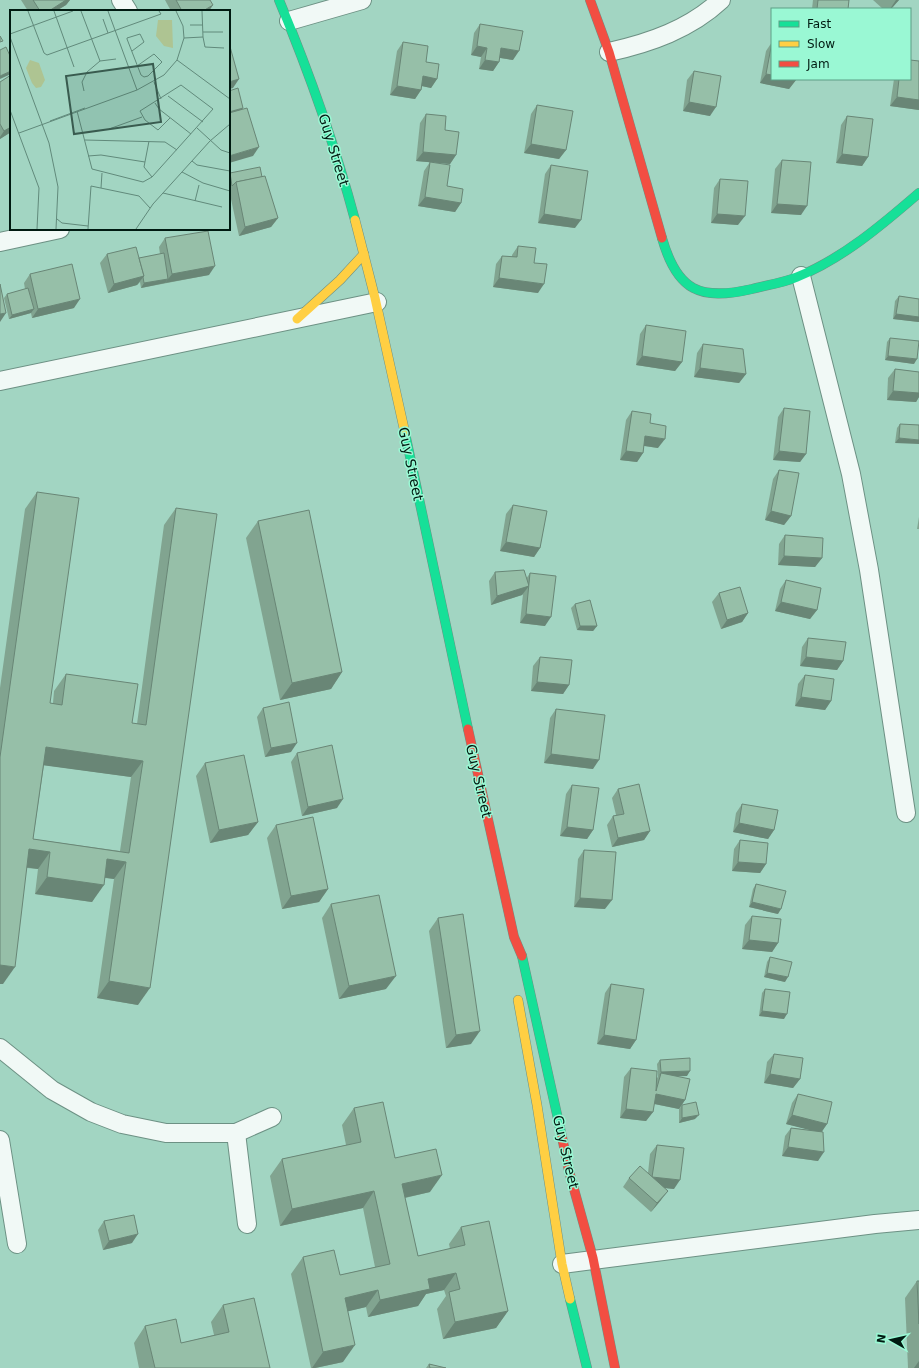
<svg xmlns="http://www.w3.org/2000/svg" width="919" height="1368" viewBox="0 0 919 1368" font-family="'DejaVu Sans',sans-serif">
<rect width="100%" height="100%" fill="#a2d5c2"/>
<g fill="none" stroke-linecap="round" stroke-linejoin="round">
<g stroke="#6d9184" stroke-width="20">
<g id="street">
<polyline points="121,0 128,11"/>
<polyline points="289,21 362,0"/>
<path d="M609 52C650 43 690 29 721 0"/>
<polyline points="0,242 60,229"/>
<polyline points="801,276 851,474 869,570 906,813"/>
<polyline points="0,381 377,302"/>
<polyline points="0,1048 52,1090 91,1112 122,1124 166,1133 236,1133 272,1117"/>
<polyline points="236,1133 247,1224"/>
<polyline points="0,1140 17,1244"/>
<polyline points="562,1264 875,1224 919,1220"/>
</g>
</g>
<g stroke="#6d9184" stroke-width="10">
<g id="fast">
<path d="M279 0C309 72 335 145 355 220"/>
<path d="M662 238C677 291 700 301 752 289 767 285 783 283 797 277 842 259 882 225 919 193"/>
<polyline points="405,433 468,729"/>
<polyline points="522,956 562,1137"/>
<polyline points="570,1299 587,1368"/>
</g>
</g>
<g stroke="#6d9184" stroke-width="10">
<g id="slow">
<polyline points="355,220 375,298 405,433"/>
<polyline points="297,319 340,280 364,254"/>
<polyline points="518,1000 537,1105 562,1264 570,1299"/>
</g>
</g>
<g stroke="#6d9184" stroke-width="10">
<g id="jam">
<polyline points="590,0 609,52 662,238"/>
<polyline points="468,729 514,937 522,956"/>
<polyline points="562,1137 569,1171 593,1258 615,1368"/>
</g>
</g>
<use href="#street" stroke="#f1f9f6" stroke-width="18"/>
<use href="#fast" stroke="#16e098" stroke-width="9"/>
<use href="#slow" stroke="#ffcf43" stroke-width="9"/>
<use href="#jam" stroke="#f24e42" stroke-width="9"/>
</g>
<g fill="#81a490" fill-rule="evenodd">
<polygon points="21,0 70,0 66,5 56,11 28,11"/>
<polygon points="165,0 210,0 209,11 171,11"/>
<polygon points="813,0 849,0 848,9 812,9"/>
<polygon points="873,0 899,0 891,9 883,9"/>
<polygon points="480,24 513,60 500,58 499,62 493,71 479,69 481,57 471,55 474,33"/>
<polygon points="403,42 426,62 437,79 431,88 422,86 421,90 415,99 390,95 397,51"/>
<polygon points="772,42 796,80 789,89 760,83 766,51"/>
<polygon points="919,61 919,110 890,106 894,79 910,79"/>
<polygon points="694,71 710,116 683,111 687,80"/>
<polygon points="11,75 11,132 0,139 0,82"/>
<polygon points="537,105 566,150 559,159 524,153 531,114"/>
<polygon points="426,114 445,130 456,155 450,164 416,161 420,123"/>
<polygon points="847,116 868,157 862,166 836,163 841,125"/>
<polygon points="782,160 801,215 771,213 775,169"/>
<polygon points="430,162 447,186 461,203 455,212 418,206 424,171"/>
<polygon points="551,165 575,228 538,223 545,174"/>
<polygon points="230,173 262,177 278,218 271,227 239,236 229,190 229,174"/>
<polygon points="720,179 738,225 711,223 714,188"/>
<polygon points="165,238 209,275 141,288 140,282 137,285 108,293 100,263 107,254 139,258 160,254 159,247"/>
<polygon points="518,246 538,293 493,287 496,264 502,256 512,257 512,255"/>
<polygon points="30,274 74,308 32,318 31,313 9,319 4,298 7,294 25,289 24,283"/>
<polygon points="899,296 919,299 919,322 893,319 895,301"/>
<polygon points="646,325 682,362 675,371 636,365 640,334"/>
<polygon points="890,338 914,364 885,360 887,342"/>
<polygon points="703,344 746,374 739,383 694,377 697,353"/>
<polygon points="895,369 919,372 919,397 916,402 887,400 888,378"/>
<polygon points="784,408 806,454 800,462 773,460 778,417"/>
<polygon points="632,411 650,423 658,448 644,446 643,453 637,462 620,460 626,420"/>
<polygon points="900,424 919,425 895,443 897,428"/>
<polygon points="779,470 791,516 784,525 765,520 773,479"/>
<path d="M37 492 50 703H53L54 691 66 674 132 723 137 724 164 525 176 508 138 1005 97 998 114 879 105 878 92 902 35 894 38 869 27 868 3 984H0V688L25 509ZM44 765 131 777 120 851 33 839Z"/>
<polygon points="513,505 540,548 534,557 500,551 506,514"/>
<polygon points="919,517 919,529 917,529"/>
<polygon points="258,521 342,672 331,689 280,700 246,538"/>
<polygon points="785,535 822,558 815,567 778,565 779,544"/>
<polygon points="495,572 526,579 530,573 545,626 520,623 523,594 522,595 491,605 489,581"/>
<polygon points="786,580 817,610 810,619 775,611 780,589"/>
<polygon points="719,593 748,613 742,622 721,629 712,602"/>
<polygon points="575,604 597,626 593,631 577,630 571,608"/>
<polygon points="808,638 843,661 837,670 800,666 802,647"/>
<polygon points="540,657 569,685 563,694 531,691 533,666"/>
<polygon points="805,675 831,701 825,710 795,706 798,684"/>
<polygon points="263,708 291,752 265,757 257,717"/>
<polygon points="556,709 593,769 544,763 550,718"/>
<polygon points="297,753 337,808 302,816 291,762"/>
<polygon points="205,763 258,822 248,835 210,843 196,776"/>
<polygon points="572,785 593,830 587,839 560,836 566,794"/>
<polygon points="618,789 650,831 644,840 612,847 607,825 613,816 616,815 612,798"/>
<polygon points="742,804 774,830 768,839 733,832 736,813"/>
<polygon points="276,825 328,889 319,902 282,909 267,838"/>
<polygon points="740,840 766,864 760,873 732,871 734,849"/>
<polygon points="584,850 605,909 574,907 578,859"/>
<polygon points="756,884 778,914 749,907 753,889"/>
<polygon points="331,904 386,989 339,999 322,918"/>
<polygon points="752,916 778,943 772,952 742,949 745,925"/>
<polygon points="438,918 471,1044 446,1048 429,931"/>
<polygon points="770,957 785,982 764,977 767,962"/>
<polygon points="611,984 636,1040 630,1049 597,1044 605,993"/>
<polygon points="765,989 784,1019 759,1016 762,993"/>
<polygon points="774,1054 800,1079 793,1088 764,1083 767,1062"/>
<polygon points="660,1060 687,1076 677,1076 685,1100 679,1109 654,1104 653,1112 646,1121 620,1118 624,1077 631,1068 657,1078 658,1077 657,1064"/>
<polygon points="798,1094 827,1124 821,1132 818,1161 782,1156 785,1136 791,1128 812,1130 786,1124 792,1103"/>
<polygon points="682,1105 695,1119 679,1123 679,1109"/>
<polygon points="354,1108 395,1158 430,1192 405,1198 418,1256 450,1249 449,1244 461,1227 508,1311 496,1328 443,1339 437,1309 446,1296 444,1290 426,1294 418,1306 368,1317 366,1307 348,1311 343,1362 315,1368 311,1368 291,1274 303,1257 340,1275 375,1267 363,1208 280,1226 270,1176 282,1159 346,1145 342,1125"/>
<polygon points="657,1145 674,1189 665,1188 661,1200 651,1212 623,1187 629,1178 648,1173 650,1154"/>
<polygon points="104,1221 132,1243 103,1250 98,1230"/>
<polygon points="917,1281 919,1281 919,1368 908,1368 905,1298"/>
<polygon points="223,1305 270,1368 139,1368 134,1343 145,1326 181,1343 214,1335 211,1322"/>
<polygon points="429,1364 446,1368 426,1368"/>
</g>
<g fill="#698676">
<polygon points="66,0 70,0 66,5 56,11 49,11"/>
<polygon points="896,0 899,0 891,9 890,9"/>
<polygon points="213,5 209,11 203,11"/>
<polygon points="477,46 487,48 481,57 471,55"/>
<polygon points="501,48 519,51 513,60 495,57"/>
<polygon points="485,60 499,62 493,71 479,69"/>
<polygon points="11,71 11,74 0,79 0,76"/>
<polygon points="766,74 772,75 772,79 792,79 796,80 789,89 760,83"/>
<polygon points="423,76 437,79 431,88 417,85"/>
<polygon points="239,79 233,88 229,89 229,82"/>
<polygon points="397,86 421,90 415,99 390,95"/>
<polygon points="897,97 919,100 919,110 890,106"/>
<polygon points="689,102 716,107 710,116 683,111"/>
<polygon points="243,108 240,112 229,115 229,112"/>
<polygon points="11,127 11,132 0,139 0,137 4,131"/>
<polygon points="531,144 566,150 559,159 524,153"/>
<polygon points="259,147 253,156 229,163 229,156"/>
<polygon points="423,152 456,155 450,164 416,161"/>
<polygon points="842,154 868,157 862,166 836,163"/>
<polygon points="425,197 461,203 455,212 418,206"/>
<polygon points="777,204 807,206 801,215 771,213"/>
<polygon points="544,214 581,220 575,228 538,223"/>
<polygon points="717,214 745,216 738,225 711,223"/>
<polygon points="278,218 271,227 239,236 245,227"/>
<polygon points="215,266 209,275 165,283 172,274"/>
<polygon points="144,276 137,285 108,293 114,284"/>
<polygon points="499,278 544,284 538,293 493,287"/>
<polygon points="168,279 165,283 141,288 144,283"/>
<polygon points="80,299 74,308 32,318 38,309"/>
<polygon points="34,309 31,313 9,319 12,315"/>
<polygon points="6,313 0,322 0,314"/>
<polygon points="896,314 919,317 919,322 893,319"/>
<polygon points="642,356 682,362 675,371 636,365"/>
<polygon points="888,356 917,359 914,364 885,360"/>
<polygon points="700,368 746,374 739,383 694,377"/>
<polygon points="893,391 919,393 919,397 916,402 887,400"/>
<polygon points="645,436 665,439 658,448 639,445"/>
<polygon points="899,438 919,440 919,444 895,443"/>
<polygon points="626,451 643,453 637,462 620,460"/>
<polygon points="779,451 806,454 800,462 773,460"/>
<polygon points="771,511 791,516 784,525 765,520"/>
<polygon points="506,542 540,548 534,557 500,551"/>
<polygon points="784,556 822,558 815,567 778,565"/>
<polygon points="529,586 522,595 491,605 497,596"/>
<polygon points="781,602 817,610 810,619 775,611"/>
<polygon points="748,613 742,622 721,629 727,620"/>
<polygon points="526,614 551,617 545,626 520,623"/>
<polygon points="580,626 597,626 593,631 577,630"/>
<polygon points="806,657 843,661 837,670 800,666"/>
<polygon points="342,672 331,689 280,700 292,683"/>
<polygon points="537,682 569,685 563,694 531,691"/>
<polygon points="801,697 831,701 825,710 795,706"/>
<polygon points="297,743 291,752 265,757 271,748"/>
<polygon points="46,747 143,761 131,777 34,764"/>
<polygon points="551,754 599,760 593,769 544,763"/>
<polygon points="343,799 337,808 302,816 308,807"/>
<polygon points="258,822 248,835 210,843 219,830"/>
<polygon points="739,823 774,830 768,839 733,832"/>
<polygon points="567,827 593,830 587,839 560,836"/>
<polygon points="650,831 644,840 612,847 618,838"/>
<polygon points="29,849 50,852 38,869 17,866"/>
<polygon points="107,859 126,862 114,879 95,876"/>
<polygon points="738,862 766,864 760,873 732,871"/>
<polygon points="47,877 104,885 92,902 35,894"/>
<polygon points="328,889 319,902 282,909 291,896"/>
<polygon points="580,898 612,900 605,909 574,907"/>
<polygon points="752,902 781,909 778,914 749,907"/>
<polygon points="749,940 778,943 772,952 742,949"/>
<polygon points="0,965 15,967 3,984 0,984"/>
<polygon points="767,973 788,977 785,982 764,977"/>
<polygon points="396,976 386,989 339,999 349,986"/>
<polygon points="109,981 150,988 138,1005 97,998"/>
<polygon points="762,1011 787,1014 784,1019 759,1016"/>
<polygon points="480,1031 471,1044 446,1048 456,1035"/>
<polygon points="604,1035 636,1040 630,1049 597,1044"/>
<polygon points="690,1071 687,1076 660,1077 661,1073 658,1077 661,1072"/>
<polygon points="770,1074 800,1079 793,1088 764,1083"/>
<polygon points="656,1094 685,1100 679,1109 650,1103"/>
<polygon points="626,1109 653,1112 646,1121 620,1118"/>
<polygon points="699,1115 695,1119 679,1123 682,1118"/>
<polygon points="792,1115 827,1124 821,1133 786,1124"/>
<polygon points="788,1147 824,1152 818,1161 782,1156"/>
<polygon points="442,1175 430,1192 390,1201 402,1184"/>
<polygon points="652,1177 680,1180 674,1189 646,1186"/>
<polygon points="374,1191 363,1208 280,1226 292,1209"/>
<polygon points="668,1191 661,1200 651,1212 657,1203"/>
<polygon points="138,1234 132,1243 103,1250 109,1241"/>
<polygon points="456,1273 444,1290 426,1294 418,1306 368,1317 380,1300 428,1279"/>
<polygon points="378,1290 366,1307 333,1315 345,1298"/>
<polygon points="508,1311 496,1328 443,1339 455,1322"/>
<polygon points="355,1345 343,1362 315,1368 312,1368 323,1352"/>
<polygon points="919,1361 919,1368 914,1368"/>
</g>
<g fill="#96bfa8" stroke="#698676" fill-rule="evenodd">
<polygon points="33,0 66,0 49,11 40,11"/>
<polygon points="176,0 210,0 213,5 203,11 182,11"/>
<polygon points="818,0 849,0 848,9 817,9"/>
<polygon points="480,24 523,31 519,51 501,48 499,62 485,60 487,48 477,46"/>
<polygon points="0,36 3,41 0,42"/>
<polygon points="403,42 428,46 426,62 439,64 437,79 423,76 421,90 397,86"/>
<polygon points="772,42 772,75 766,74"/>
<polygon points="229,43 239,79 229,82"/>
<polygon points="6,47 11,58 11,71 0,76 0,50"/>
<polygon points="910,60 919,61 919,100 897,97 899,79 910,79"/>
<polygon points="694,71 721,76 716,107 689,102"/>
<polygon points="11,75 11,127 4,131 0,124 0,82"/>
<polygon points="238,88 243,108 229,112 229,91"/>
<polygon points="537,105 573,111 566,150 531,144"/>
<polygon points="247,108 259,147 229,156 229,113"/>
<polygon points="426,114 446,116 445,130 459,132 456,155 423,152"/>
<polygon points="847,116 873,119 868,157 842,154"/>
<polygon points="782,160 811,162 807,206 777,204"/>
<polygon points="430,162 450,165 447,186 463,189 461,203 425,197"/>
<polygon points="551,165 588,171 581,220 544,214"/>
<polygon points="260,167 262,177 236,182 232,186 230,173"/>
<polygon points="265,176 278,218 245,227 236,182"/>
<polygon points="720,179 748,181 745,216 717,214"/>
<polygon points="208,231 215,266 172,274 165,238"/>
<polygon points="518,246 536,248 534,263 547,264 544,284 499,278 502,256 517,257"/>
<polygon points="136,247 144,276 114,284 107,254"/>
<polygon points="164,253 168,279 144,283 143,277 144,276 139,258"/>
<polygon points="72,264 80,299 38,309 30,274"/>
<polygon points="0,284 6,313 0,314"/>
<polygon points="28,288 34,309 12,315 7,294"/>
<polygon points="899,296 919,299 919,317 896,314"/>
<polygon points="646,325 686,331 682,362 642,356"/>
<polygon points="890,338 919,341 917,359 888,356"/>
<polygon points="703,344 743,349 746,374 700,368"/>
<polygon points="895,369 919,372 919,393 893,391"/>
<polygon points="784,408 810,411 806,454 779,451"/>
<polygon points="632,411 651,414 650,423 666,426 665,439 645,436 643,453 626,451"/>
<polygon points="900,424 919,425 919,440 899,438"/>
<polygon points="779,470 799,473 791,516 771,511"/>
<path d="M37 492 79 498 50 703 62 705 66 674 138 684 132 723 146 725 176 508 217 514 150 988 109 981 126 862 107 859 104 885 47 877 50 852 29 849 15 967 0 965V757ZM46 747 143 761 129 853 33 839Z"/>
<polygon points="513,505 547,511 540,548 506,542"/>
<polygon points="309,510 342,672 292,683 258,521"/>
<polygon points="785,535 823,538 822,558 784,556"/>
<polygon points="524,570 529,586 497,596 495,572"/>
<polygon points="530,573 556,576 551,617 526,614"/>
<polygon points="786,580 821,588 817,610 781,602"/>
<polygon points="740,587 748,613 727,620 719,593"/>
<polygon points="590,600 597,626 580,626 575,604"/>
<polygon points="808,638 846,642 843,661 806,657"/>
<polygon points="540,657 572,660 569,685 537,682"/>
<polygon points="805,675 834,679 831,701 801,697"/>
<polygon points="289,702 297,743 271,748 263,708"/>
<polygon points="556,709 605,715 599,760 551,754"/>
<polygon points="332,745 343,799 308,807 297,753"/>
<polygon points="244,755 258,822 219,830 205,763"/>
<polygon points="639,784 650,831 618,838 613,816 624,814 618,789"/>
<polygon points="572,785 599,788 593,830 567,827"/>
<polygon points="742,804 778,810 774,830 739,823"/>
<polygon points="313,817 328,889 291,896 276,825"/>
<polygon points="740,840 768,843 766,864 738,862"/>
<polygon points="584,850 616,852 612,900 580,898"/>
<polygon points="756,884 786,891 781,909 752,902"/>
<polygon points="379,895 396,976 349,986 331,904"/>
<polygon points="463,914 480,1031 456,1035 438,918"/>
<polygon points="752,916 781,919 778,943 749,940"/>
<polygon points="770,957 792,962 788,977 767,973"/>
<polygon points="611,984 644,989 636,1040 604,1035"/>
<polygon points="765,989 790,992 787,1014 762,1011"/>
<polygon points="774,1054 803,1058 800,1079 770,1074"/>
<polygon points="690,1058 690,1071 661,1072 660,1060"/>
<polygon points="631,1068 657,1071 656,1091 661,1073 690,1079 685,1100 656,1094 653,1112 626,1109"/>
<polygon points="798,1094 832,1102 827,1124 792,1115"/>
<polygon points="383,1102 395,1158 436,1149 442,1175 402,1184 418,1256 465,1245 461,1227 489,1221 508,1311 455,1322 449,1292 460,1289 456,1273 428,1279 430,1289 380,1300 378,1290 345,1298 355,1345 323,1352 303,1257 334,1250 340,1275 390,1264 374,1191 292,1209 282,1159 361,1142 354,1108"/>
<polygon points="696,1102 699,1115 682,1118 682,1105"/>
<polygon points="791,1128 823,1132 824,1152 788,1147"/>
<polygon points="657,1145 684,1148 680,1180 652,1177"/>
<polygon points="640,1166 668,1191 657,1203 629,1178"/>
<polygon points="134,1215 138,1234 109,1241 104,1221"/>
<polygon points="917,1281 919,1281 919,1324"/>
<polygon points="254,1298 270,1368 155,1368 145,1326 176,1319 181,1343 229,1332 223,1305"/>
<polygon points="429,1364 446,1368 430,1368"/>
</g>
<g text-anchor="middle" stroke-width="3" stroke-linejoin="round" paint-order="stroke">
<g font-size="14" fill="#001a11" stroke="#9af8d4">
<text transform="translate(334 150) rotate(73)" y="5">Guy Street</text>
<text transform="translate(411 464) rotate(78)" y="5">Guy Street</text>
<text transform="translate(479 781) rotate(77)" y="5">Guy Street</text>
<text transform="translate(566 1152) rotate(77)" y="5">Guy Street</text>
</g>
</g>
<g transform="translate(10 10)">
<rect width="220" height="220" fill="#a2d5c2"/>
<path d="M148 10H162L163 38 154 36 146 26ZM20 50 29 53 35 70 31 77 26 78 22 73 16 58Z" fill="#aec492"/>
<path fill="none" stroke="#618a7b" stroke-width="1" d="M18 1 34 43 37 45 151 4 149 1M44 1 64 57M71 1 90 51M98 1 127 80M93 9 98 23M180 15H193M193 22H213M0 24 63 1M0 27 39 133 48 177 46 219M193 27 195 37 214 38M174 28 193 27 192 1M122 41 134 32 130 24 117 28V29L131 65 134 67 138 66 152 52 144 44 127 56M167 50 220 89M144 72 151 89M74 81 72 72 77 62 90 51 106 49M158 86 193 112M145 93 149 99 181 124M0 100 29 178 27 219M67 101 82 159 133 172 142 167 203 99 171 75 130 101 135 110 148 120 160 108M40 111 75 98M187 118 211 140 220 143M99 119 132 107M9 123 127 80 154 65 167 50 174 28 173 16 166 1M75 130 155 132 167 140M139 131 134 157 142 167M78 146 91 145 135 152M182 151 187 155 220 161M172 162 193 173 220 181M91 178 92 163M153 183 212 197M185 191 189 175M47 209 52 213 78 216M78 219 81 176 129 186 140 198M126 219 143 194 200 131 220 114"/>
<path fill="#395b4f" fill-opacity="0.15" stroke="#395b4f" stroke-width="2" d="M143 54 151 112 64 124 56 66Z"/>
<rect width="220" height="220" fill="none" stroke="#001a11" stroke-width="2"/>
</g>
<rect x="771" y="8" width="140" height="72" fill="#9af8d4" stroke="#5c9f86"/>
<rect x="779" y="21" width="20" height="6" fill="#16e098" stroke="#5c9f86"/>
<text x="807" y="28" font-size="12" fill="#001a11">Fast</text>
<rect x="779" y="41" width="20" height="6" fill="#ffcf43" stroke="#5c9f86"/>
<text x="807" y="48" font-size="12" fill="#001a11">Slow</text>
<rect x="779" y="61" width="20" height="6" fill="#f24e42" stroke="#5c9f86"/>
<text x="807" y="68" font-size="12" fill="#001a11">Jam</text>
<g transform="translate(891 1340) rotate(278)" stroke="#9af8d4" stroke-width="3" paint-order="stroke">
<path d="M0-3L7 15L0 10L-7 15Z" fill="#001a11"/>
<text y="-6" font-size="11" font-weight="bold" text-anchor="middle" fill="#001a11">N</text>
</g>
</svg>
